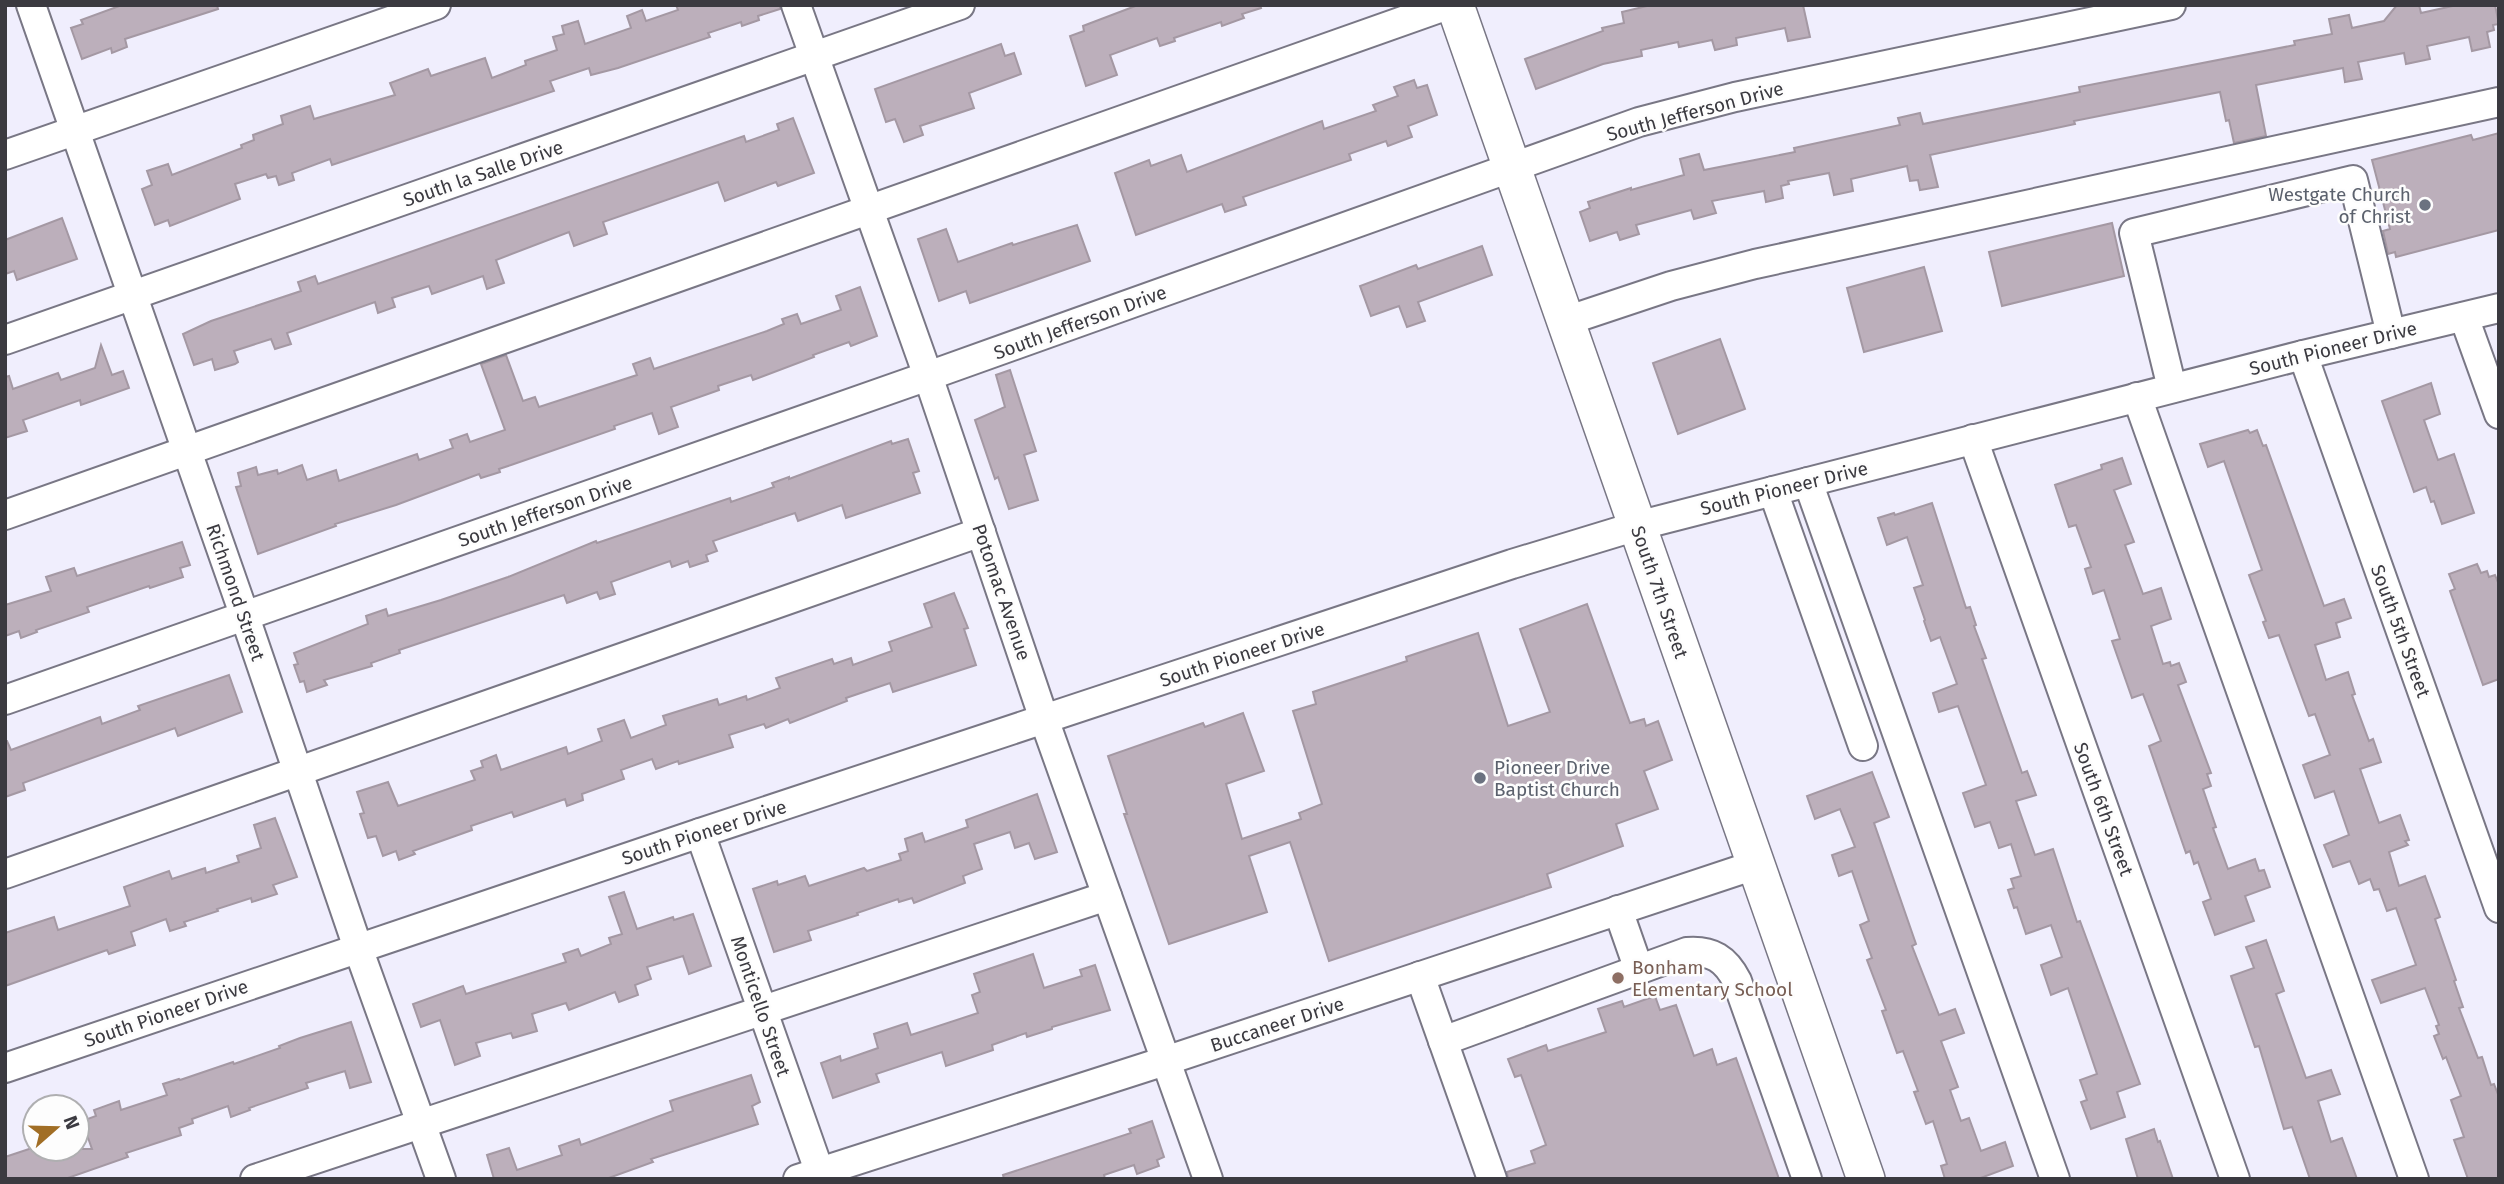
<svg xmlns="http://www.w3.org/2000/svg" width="2504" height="1184" viewBox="0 0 2504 1184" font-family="'Fira Sans',sans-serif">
<rect width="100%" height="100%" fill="#f0eefd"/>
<g fill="#bcafbb" stroke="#a498a3" stroke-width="2">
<polygon points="122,5 217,5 218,9 125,39 127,47 112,53 111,48 82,59 71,28 83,24 81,20"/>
<polygon points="676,5 780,5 780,9 758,16 759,20 742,26 741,22 708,33 710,37 618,68 591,75 589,68 550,81 554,91 332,165 330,159 292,173 294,180 279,185 276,176 268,178 266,174 235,184 240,199 170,226 168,220 155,225 142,189 152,185 147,171 168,164 172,175 242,148 241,145 254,140 253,135 283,124 281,116 310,106 314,119 395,95 390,83 428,69 431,76 485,58 492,78 526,65 525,61 557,50 553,37 564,34 562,26 578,21 585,44 631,28 627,16 642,10 646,21 678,10"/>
<polygon points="1138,5 1260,5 1261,8 1242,14 1244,18 1222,26 1221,22 1174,38 1175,41 1160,46 1157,38 1110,55 1117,75 1086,86 1070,36 1084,31 1083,26"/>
<polygon points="1651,5 1803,5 1810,37 1788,41 1785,28 1736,38 1737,45 1715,50 1712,40 1679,47 1678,42 1641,50 1642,56 1603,64 1536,89 1525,59 1603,31 1602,28 1624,23 1622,12"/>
<polygon points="2397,5 2419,5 2421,13 2457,5 2495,5 2499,24 2493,25 2494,30 2487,32 2490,47 2472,51 2469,37 2427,46 2430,59 2406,64 2404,53 2358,62 2362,79 2345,82 2343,68 2256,85 2266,136 2234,143 2229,120 2226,121 2220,92 2074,121 2075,124 1930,155 1938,187 1920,190 1918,180 1910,181 1907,166 1851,179 1853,191 1834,195 1829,173 1788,181 1789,184 1781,186 1783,198 1766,202 1764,191 1712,201 1716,213 1694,219 1691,210 1636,225 1639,234 1620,240 1617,232 1590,241 1580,212 1590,208 1588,202 1631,188 1631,190 1684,175 1680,159 1699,154 1704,170 1795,152 1794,148 1900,125 1898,118 1920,113 1923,124 2080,92 2079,87 2295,45 2294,41 2332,34 2329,19 2349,15 2352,28 2384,21"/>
<polygon points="1001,44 1005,56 1014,53 1021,74 969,93 974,108 920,126 923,135 904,142 895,119 886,122 875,89"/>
<polygon points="1414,80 1417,88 1427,85 1437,115 1408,126 1412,137 1388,146 1386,141 1349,154 1351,160 1243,197 1246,205 1225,212 1222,204 1136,235 1115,173 1149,160 1151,166 1181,155 1187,172 1322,121 1324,129 1376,111 1373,105 1398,96 1394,87"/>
<polygon points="793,118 814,173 778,186 776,182 725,201 718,182 603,222 607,234 574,246 569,232 496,260 504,283 487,289 483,276 432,294 429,286 392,298 395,307 378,313 375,302 287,333 291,344 275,349 271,339 234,351 238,362 235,364 215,370 212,359 194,365 183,334 211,321 301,291 298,282 315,276 318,284 744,136 746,142 779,130 777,124"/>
<polygon points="2499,133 2499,230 2396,257 2395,252 2388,254 2383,231 2390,229 2372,160 2471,135 2473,140"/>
<polygon points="62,218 77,259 17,280 14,271 5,274 5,240"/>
<polygon points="2112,223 2124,276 2002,306 1989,252"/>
<polygon points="1077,225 1090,261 970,303 966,291 939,301 918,239 946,229 958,262 1012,243 1013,245"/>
<polygon points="1482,246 1492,275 1418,302 1425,321 1407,327 1399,306 1371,316 1360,286 1416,265 1418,269"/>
<polygon points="1924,267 1942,331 1864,352 1847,288"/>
<polygon points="860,287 877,336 851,346 849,342 813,355 814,357 753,380 751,375 718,386 719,390 671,407 678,427 659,434 652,413 614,426 615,429 511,465 499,469 500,472 481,478 479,474 396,505 335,524 336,526 258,554 236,487 241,486 238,473 256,467 258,475 277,470 278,474 302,465 307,480 336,470 339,481 417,454 419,460 453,448 450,440 467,434 470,442 505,430 481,364 506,355 523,401 535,397 539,407 637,375 633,364 650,358 654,369 767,331 784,324 782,319 797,314 801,324 841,310 836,296"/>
<polygon points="1720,339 1745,409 1678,434 1653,363"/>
<polygon points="101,345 112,375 123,371 129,388 81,405 80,400 23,420 27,431 5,438 5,377 9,376 13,389 58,373 61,380 95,368"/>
<polygon points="1010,370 1036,451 1024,455 1038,500 1009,509 998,477 995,479 975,420 1005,407 996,375"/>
<polygon points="2431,383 2440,414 2424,420 2438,460 2454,454 2474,513 2442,524 2434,501 2431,502 2426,487 2414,492 2382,401"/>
<polygon points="2248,430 2250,433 2257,430 2263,446 2266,445 2324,606 2344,599 2351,618 2336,623 2340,637 2315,645 2326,680 2348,672 2355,694 2352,695 2369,741 2373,739 2381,762 2360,769 2379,823 2400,815 2409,840 2405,841 2408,845 2389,852 2399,886 2425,876 2440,917 2435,919 2456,980 2454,981 2463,1007 2459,1008 2478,1058 2482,1057 2491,1085 2494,1084 2499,1097 2499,1179 2468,1179 2454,1140 2464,1137 2451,1100 2461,1096 2446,1057 2443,1059 2434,1036 2439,1034 2436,1026 2439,1025 2425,988 2381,1003 2372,980 2416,965 2396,908 2387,911 2379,889 2374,890 2370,879 2359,884 2350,861 2333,867 2324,845 2349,835 2334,791 2315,798 2303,765 2330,755 2315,714 2309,716 2279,635 2269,638 2263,622 2266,621 2249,575 2262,570 2224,461 2208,467 2200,444"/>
<polygon points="908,439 919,471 913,473 920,493 846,518 842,505 798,521 795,513 713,541 717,551 706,555 708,561 690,567 688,561 672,567 670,561 611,582 615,594 600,599 597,592 567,603 564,595 399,650 400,653 371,663 372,666 324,680 327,685 307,692 304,681 300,682 294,665 298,664 294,653 368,624 366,616 386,609 388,616 441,600 508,577 596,541 597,543 730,498 731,502 774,487 772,483 789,477 789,479 891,441 892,444"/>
<polygon points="2122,458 2131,484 2114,490 2134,542 2125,545 2143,594 2161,588 2171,619 2151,626 2163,664 2170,662 2171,666 2179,663 2186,682 2178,685 2211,773 2207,774 2211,786 2203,789 2216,827 2213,828 2228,869 2255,859 2259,871 2264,870 2270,887 2245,896 2254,921 2215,935 2203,902 2211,899 2198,862 2194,864 2190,851 2186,853 2149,746 2161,741 2143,694 2132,698 2112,641 2120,639 2104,590 2093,594 2085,569 2091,567 2076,525 2069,527 2055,485 2102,469 2101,465"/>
<polygon points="1932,503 1966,608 1970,607 1976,625 1974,626 1986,658 1982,659 1999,708 2022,773 2027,771 2036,795 2016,801 2035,855 2053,849 2077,922 2080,921 2140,1084 2117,1092 2125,1117 2091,1129 2081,1102 2087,1100 2080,1080 2097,1074 2068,988 2051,995 2041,965 2062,957 2051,925 2026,934 2017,907 2014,908 2008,890 2014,888 2011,879 2021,876 2011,844 1999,848 1990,822 1975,827 1963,793 1986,785 1958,706 1939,712 1933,693 1957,684 1940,637 1931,641 1924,621 1925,620 1914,588 1923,585 1907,537 1887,545 1878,518 1894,513 1895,515"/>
<polygon points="182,542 190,565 180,568 183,577 150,588 149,586 87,607 89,612 36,630 37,632 21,638 19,631 5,636 5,605 51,591 46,577 74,568 77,576"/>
<polygon points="2477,564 2481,573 2487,571 2489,577 2495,575 2499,585 2499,679 2483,685 2450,591 2455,589 2449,574"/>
<polygon points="954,593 968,628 964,629 976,665 893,692 890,683 846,698 847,701 790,723 788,719 766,728 764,724 729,735 733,747 679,764 678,761 656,769 652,759 621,770 624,779 582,794 583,800 567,806 565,799 514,817 512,812 471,826 472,830 413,851 415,854 399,860 396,851 383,856 376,836 368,838 360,814 364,813 357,792 388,782 398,806 475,780 471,771 483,767 481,761 496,755 501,770 566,747 568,754 602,741 598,729 624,720 631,738 666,725 663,716 717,699 719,705 746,696 747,700 780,688 776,678 832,659 834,664 851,658 853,665 892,651 889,642 932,627 924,604"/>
<polygon points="1587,604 1630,723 1644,719 1646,726 1658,721 1672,760 1644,771 1658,809 1616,824 1623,846 1547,874 1551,887 1329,961 1290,842 1249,856 1267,912 1169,944 1124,814 1127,814 1108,756 1203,723 1205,727 1243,713 1264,771 1226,784 1242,839 1301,819 1299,813 1322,804 1293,711 1316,704 1313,692 1407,661 1406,657 1478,633 1508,726 1550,712 1520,629"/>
<polygon points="229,675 242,712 178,736 175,728 23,783 25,790 5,797 5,741 7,741 11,750 100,717 102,724 140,710 138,706"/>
<polygon points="1872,772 1889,817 1874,823 1916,944 1912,946 1939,1015 1955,1009 1964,1033 1941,1041 1958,1087 1950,1090 1961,1121 1969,1118 1981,1151 2005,1142 2013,1166 1978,1179 1945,1179 1941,1166 1947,1164 1933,1121 1926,1124 1914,1092 1918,1091 1903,1051 1897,1053 1882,1011 1886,1010 1867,960 1872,958 1860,925 1869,921 1852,871 1839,876 1832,855 1855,847 1840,809 1815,819 1807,796"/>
<polygon points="1037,794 1057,852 1035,859 1029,843 1015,848 1010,832 974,844 982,869 963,876 965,883 914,903 912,898 899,902 898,899 857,913 858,915 808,931 811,940 774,952 753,889 777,881 778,885 805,876 809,886 864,868 867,871 901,860 899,854 908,851 905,839 922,833 925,842 968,827 966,820"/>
<polygon points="275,818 297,877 273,885 277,894 252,902 251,898 217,909 218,911 184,922 186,926 170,931 166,919 131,932 135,945 109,954 107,950 5,986 5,933 54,917 58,930 130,906 124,887 169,871 172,879 205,868 206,873 239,862 237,856 261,848 254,825"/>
<polygon points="624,892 637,929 673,917 674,920 693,914 711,966 689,974 683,956 647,967 651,979 635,985 638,995 619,1002 615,992 569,1010 566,1003 532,1014 537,1031 513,1038 511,1033 476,1043 480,1056 455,1065 440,1020 421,1027 413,1004 463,986 466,994 566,962 563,954 578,949 581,956 611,944 609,938 622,934 609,897"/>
<polygon points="2266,940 2284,991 2276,994 2306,1078 2331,1070 2340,1094 2318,1101 2331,1142 2342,1138 2357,1179 2310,1179 2292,1127 2284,1129 2259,1046 2255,1047 2231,976 2254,968 2246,947"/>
<polygon points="1033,954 1044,988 1082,976 1080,970 1095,965 1110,1010 1052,1027 1052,1029 1027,1037 1026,1033 992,1045 993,1050 946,1066 942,1052 876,1074 879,1082 833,1098 821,1063 840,1056 841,1061 878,1048 874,1034 907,1023 911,1035 978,1013 972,995 980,992 974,974"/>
<polygon points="1655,996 1660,1010 1676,1005 1694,1056 1712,1049 1717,1065 1736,1058 1779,1179 1508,1179 1507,1172 1535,1163 1531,1151 1546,1145 1521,1075 1515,1077 1508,1059 1546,1045 1548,1051 1606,1032 1598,1009 1622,1001 1624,1007"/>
<polygon points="351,1022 371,1082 350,1088 345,1071 306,1083 308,1088 249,1108 250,1110 231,1117 228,1106 192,1119 193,1123 179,1128 181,1135 126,1153 128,1157 65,1179 5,1179 5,1157 29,1149 92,1149 82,1121 96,1116 94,1110 119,1101 121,1110 167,1095 163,1084 179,1079 180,1080 233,1062 234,1064 280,1048 279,1046 300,1038"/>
<polygon points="751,1075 760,1102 752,1106 758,1124 651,1159 653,1162 606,1179 494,1179 487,1155 509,1148 517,1170 562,1155 559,1146 579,1139 581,1145 673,1111 670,1101"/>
<polygon points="1152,1121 1164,1157 1157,1160 1159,1166 1137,1174 1134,1165 1104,1175 1105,1179 1004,1179 1003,1175 1131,1133 1129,1129"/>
<polygon points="2154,1129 2158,1142 2160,1141 2173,1179 2138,1179 2126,1139"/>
</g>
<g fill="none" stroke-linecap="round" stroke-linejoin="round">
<g stroke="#797785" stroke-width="32">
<g id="minor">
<polyline points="31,5 245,617 358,948 441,1179"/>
<polyline points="796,5 928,376 1044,719 1208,1179"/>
<polyline points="5,155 436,5"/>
<polyline points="2464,317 2499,414"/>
<polyline points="1566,321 1671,286 1755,264 2499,102"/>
<polyline points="5,340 960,5"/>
<polyline points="2303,355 2499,908"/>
<polyline points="2172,388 2134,233 2353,180 2391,334"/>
<polyline points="2137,397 2414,1179"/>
<polyline points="1973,439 2235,1179"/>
<polyline points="1808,482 2055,1179"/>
<polyline points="1773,491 1863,746"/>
<polyline points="5,515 1448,5"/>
<polyline points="5,700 928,376 1639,122 1735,97 2171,5"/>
<polyline points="700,833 822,1179"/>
<polyline points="5,874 981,532"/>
<polyline points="1618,910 1639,970"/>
<polyline points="1420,976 1492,1179"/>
<path d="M1443 1041 1687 952C1712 950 1726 959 1737 981L1807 1179"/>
<polyline points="5,1068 700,833 1512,564 1637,526 2303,355 2499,308"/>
<polyline points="255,1179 1107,896"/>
<polyline points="798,1179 1165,1061 1755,865"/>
</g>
</g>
<g stroke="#797785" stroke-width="40">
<polyline id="major" points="1455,5 1866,1179"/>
</g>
<use href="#minor" stroke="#fff" stroke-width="28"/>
<use href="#major" stroke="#fff" stroke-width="37"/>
</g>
<g fill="#6b7280" stroke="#fdfdfd" stroke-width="2.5">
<circle cx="2425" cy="205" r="7"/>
<circle cx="1480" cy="778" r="7"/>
</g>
<circle fill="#8d6e63" stroke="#fdfdfd" stroke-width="2.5" cx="1618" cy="978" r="7"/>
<g text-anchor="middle" stroke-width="5" stroke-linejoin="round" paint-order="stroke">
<g font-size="19" fill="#3b3a40" stroke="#fdfdfd">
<text transform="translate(1695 111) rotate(-15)" y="7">South Jefferson Drive</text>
<text transform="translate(483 173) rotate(-19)" y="7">South la Salle Drive</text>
<text transform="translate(1080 322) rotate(-20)" y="7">South Jefferson Drive</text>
<text transform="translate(2333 348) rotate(-14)" y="7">South Pioneer Drive</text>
<text transform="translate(1784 488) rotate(-14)" y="7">South Pioneer Drive</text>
<text transform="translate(545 511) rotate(-19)" y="7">South Jefferson Drive</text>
<text transform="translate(236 592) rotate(71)" y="7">Richmond Street</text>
<text transform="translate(1002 592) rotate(71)" y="7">Potomac Avenue</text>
<text transform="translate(1660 592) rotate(71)" y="7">South 7th Street</text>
<text transform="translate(2401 631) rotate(70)" y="7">South 5th Street</text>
<text transform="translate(1242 654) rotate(-18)" y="7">South Pioneer Drive</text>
<text transform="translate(2104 809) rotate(70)" y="7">South 6th Street</text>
<text transform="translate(704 832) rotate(-18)" y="7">South Pioneer Drive</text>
<text transform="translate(761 1006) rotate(71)" y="7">Monticello Street</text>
<text transform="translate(166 1013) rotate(-19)" y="7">South Pioneer Drive</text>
<text transform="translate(1277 1024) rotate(-18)" y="7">Buccaneer Drive</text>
</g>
<g font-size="19" fill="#5b616d" stroke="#fdfdfd" text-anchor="end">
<text x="2411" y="201">Westgate Church<tspan x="2411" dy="22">of Christ</tspan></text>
<text x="1494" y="774" text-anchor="start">Pioneer Drive<tspan x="1494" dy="22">Baptist Church</tspan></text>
</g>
<g font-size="19" fill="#785e54" stroke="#fdfdfd" text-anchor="start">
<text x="1632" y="974">Bonham<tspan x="1632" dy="22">Elementary School</tspan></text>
</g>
</g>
<rect width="2504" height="1184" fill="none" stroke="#3b3a40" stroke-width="14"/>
<g transform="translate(56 1128) rotate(70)"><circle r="33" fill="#fdfdfd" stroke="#afafb1" stroke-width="2"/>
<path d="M0-5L12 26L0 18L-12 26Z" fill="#a16e25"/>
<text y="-10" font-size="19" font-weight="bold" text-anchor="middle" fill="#3b3a40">N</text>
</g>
</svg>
